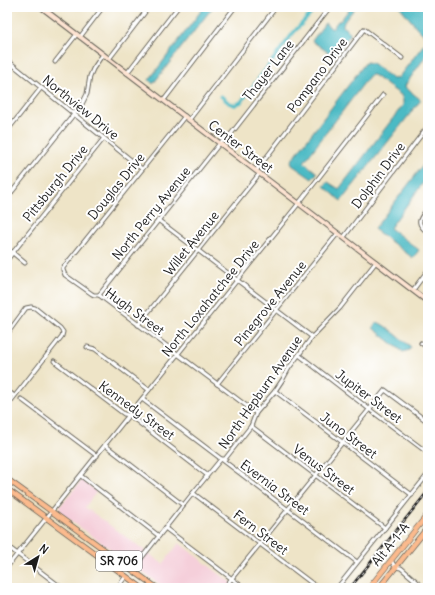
<svg xmlns="http://www.w3.org/2000/svg" width="435" height="595" viewBox="0 0 435 595" font-family="Delius,sans-serif">
<rect width="100%" height="100%" fill="#fff"/>
<filter id="ink" filterUnits="userSpaceOnUse"><feTurbulence type="fractalNoise" baseFrequency=".025" numOctaves="2"/><feDisplacementMap in="SourceGraphic" scale="8" xChannelSelector="R" yChannelSelector="G"/><feConvolveMatrix kernelMatrix="1 2 1 2 8 2 1 2 1" color-interpolation-filters="sRGB"/></filter>
<filter id="wash" filterUnits="userSpaceOnUse"><feTurbulence type="fractalNoise" baseFrequency=".012" numOctaves="4" result="noise"/><feDisplacementMap in="SourceGraphic" scale="16" xChannelSelector="R" yChannelSelector="G"/><feGaussianBlur stdDeviation="0.9" result="paint"/><feColorMatrix in="noise" values="0 0 0 0 0 0 0 0 0 0 0 0 0 0 0 0 0 1.4 0 .05"/><feComposite in="paint" operator="in"/></filter>
<g filter="url(#wash)">
<rect width="100%" height="100%" fill="#eee4c7"/>
<polygon fill="#f5cfda" points="82,480 97,491 85,507 163,564 179,543 238,588 165,588 60,513 60,506"/>
<g fill="#4cbac4" stroke="#346b70">
<polygon points="204,7 213,7 153,84 149,80"/>
<path d="M351 7H356C353 11 342 22 343 26 344 28 349 31 350 33V35L334 56 332 55 312 41 325 23 332 29 338 21H340Z"/>
<polygon points="400,7 428,7 428,39 417,28"/>
<polygon points="428,39 428,53 406,84 405,87 421,100 341,201 324,186 328,182 339,189 403,105 403,100 401,95 373,75 370,75 304,162 317,173 312,179 292,165 291,161 366,62 372,63 393,79 398,78"/>
<polygon points="428,159 428,176 390,228 419,250 413,258 374,229"/>
<path d="M377 322C386 325 401 339 410 346L411 348 409 350 403 352 373 328Z"/>
</g>
<g fill="none" stroke-linecap="round" stroke-linejoin="round">
<polyline stroke="#4cbac4" stroke-width="3.5" points="221,96 229,103 235,105 241,102 294,32 310,15 315,7"/>
</g>
</g>
<g filter="url(#ink)">
<g fill="none" stroke-linecap="round" stroke-linejoin="round">
<g stroke="#666258" stroke-width="5">
<g id="street">
<polyline points="80,37 103,7"/>
<polyline points="109,59 149,7"/>
<polyline points="7,60 142,169"/>
<polyline points="55,62 77,34"/>
<polyline points="127,73 178,7"/>
<polyline points="164,100 235,7"/>
<polyline points="185,116 63,268 63,270 65,275 92,294 94,295 99,295 256,413"/>
<polyline points="189,120 276,7"/>
<polyline points="7,131 41,88"/>
<polyline points="256,171 364,29 402,58"/>
<polyline points="7,198 82,104 87,94 90,76 93,69 103,54"/>
<path d="M428 208C419 220 415 222 428 233"/>
<polyline points="158,220 312,337"/>
<polyline points="344,237 428,126"/>
<polyline points="7,248 25,263"/>
<polyline points="7,260 104,138"/>
<polyline points="413,290 428,270"/>
<polyline points="99,295 220,143 231,134 330,7"/>
<polyline points="138,325 260,173"/>
<polyline points="7,334 26,308 31,307 35,308 60,328 63,332 62,336 7,406"/>
<polyline points="421,343 428,348"/>
<polyline points="87,347 95,349 149,390"/>
<polyline points="299,355 369,409 428,453"/>
<polyline points="54,361 124,414 129,415 207,475"/>
<polyline points="217,384 338,233"/>
<polyline points="7,391 14,396"/>
<polyline points="275,391 412,495"/>
<polyline points="21,399 97,456"/>
<polyline points="142,399 357,562"/>
<polyline points="7,400 12,394"/>
<polyline points="251,426 385,528"/>
<polyline points="105,445 183,505"/>
<polyline points="81,476 159,536"/>
<polyline points="193,493 318,588"/>
<polyline points="165,528 244,588"/>
<polyline points="7,546 62,588"/>
<polyline points="391,560 395,567 401,568 424,588"/>
<polyline points="7,567 299,203 383,95"/>
<polyline points="132,570 193,493 221,459 225,459 251,426 256,413 275,391 283,379 289,368 312,337 340,308 376,262"/>
<polyline points="117,588 126,576"/>
<polyline points="224,588 385,390 428,422"/>
<polyline points="337,588 428,474"/>
</g>
</g>
<g stroke="#666258" stroke-width="6">
<polyline id="secondary" points="41,7 428,302"/>
</g>
<g stroke="#666258" stroke-width="6">
<g id="primary">
<polyline points="7,479 157,588"/>
<polyline points="7,489 142,588"/>
<polyline points="369,588 428,514"/>
<polyline points="379,588 428,527"/>
</g>
</g>
<use href="#street" stroke="#fff" stroke-width="3"/>
<use href="#secondary" stroke="#fde3d1" stroke-width="4"/>
<use href="#primary" stroke="#fbba8d" stroke-width="4.5"/>
<g stroke="#1c1c1c" stroke-width="2.5">
<polyline id="rail" points="350,588 428,491"/>
</g>
<use href="#rail" stroke="#fff" stroke-width="1" stroke-dasharray="3" stroke-linecap="butt"/>
</g>
</g>
<g text-anchor="middle" stroke-width="4" stroke-linejoin="round" paint-order="stroke">
<rect fill="#fff" stroke="#606060" stroke-width="1" x="96" y="551" width="46" height="20" rx="3"/>
<g font-size="12" font-weight="bold" fill="#1c1c1c">
<text x="119" y="565">SR 706</text>
</g>
<g font-size="13" fill="#1c1c1c" stroke="#fff">
<text transform="translate(268 70) rotate(-52)" y="5">Thayer Lane</text>
<text transform="translate(317 75) rotate(-53)" y="5">Pompano Drive</text>
<text transform="translate(81 107) rotate(39)" y="5">Northview Drive</text>
<text transform="translate(241 146) rotate(37)" y="5">Center Street</text>
<text transform="translate(378 175) rotate(-53)" y="5">Dolphin Drive</text>
<text transform="translate(55 183) rotate(-51)" y="5">Pittsburgh Drive</text>
<text transform="translate(116 186) rotate(-51)" y="5">Douglas Drive</text>
<text transform="translate(151 213) rotate(-51)" y="5">North Perry Avenue</text>
<text transform="translate(191 243) rotate(-51)" y="5">Willet Avenue</text>
<text transform="translate(210 298) rotate(-51)" y="5">North Loxahatchee Drive</text>
<text transform="translate(270 303) rotate(-51)" y="5">Pinegrove Avenue</text>
<text transform="translate(135 311) rotate(36)" y="5">Hugh Street</text>
<text transform="translate(260 392) rotate(-55)" y="5">North Hepburn Avenue</text>
<text transform="translate(369 396) rotate(37)" y="5">Jupiter Street</text>
<text transform="translate(137 410) rotate(36)" y="5">Kennedy Street</text>
<text transform="translate(349 435) rotate(37)" y="5">Juno Street</text>
<text transform="translate(324 469) rotate(37)" y="5">Venus Street</text>
<text transform="translate(275 487) rotate(37)" y="5">Evernia Street</text>
<text transform="translate(261 532) rotate(37)" y="5">Fern Street</text>
<text transform="translate(390 544) rotate(-51)" y="5">Alt A-1-A</text>
</g>
</g>
<rect width="435" height="595" fill="none" stroke="#fff" stroke-width="24"/>
<g transform="translate(38 557) rotate(37)" stroke="#ffffff" stroke-width="3" paint-order="stroke">
<path d="M0-3L7 15L0 10L-7 15Z" fill="#1c1c1c"/>
<text y="-6" font-size="11" font-weight="bold" text-anchor="middle" fill="#1c1c1c">N</text>
</g>
</svg>
